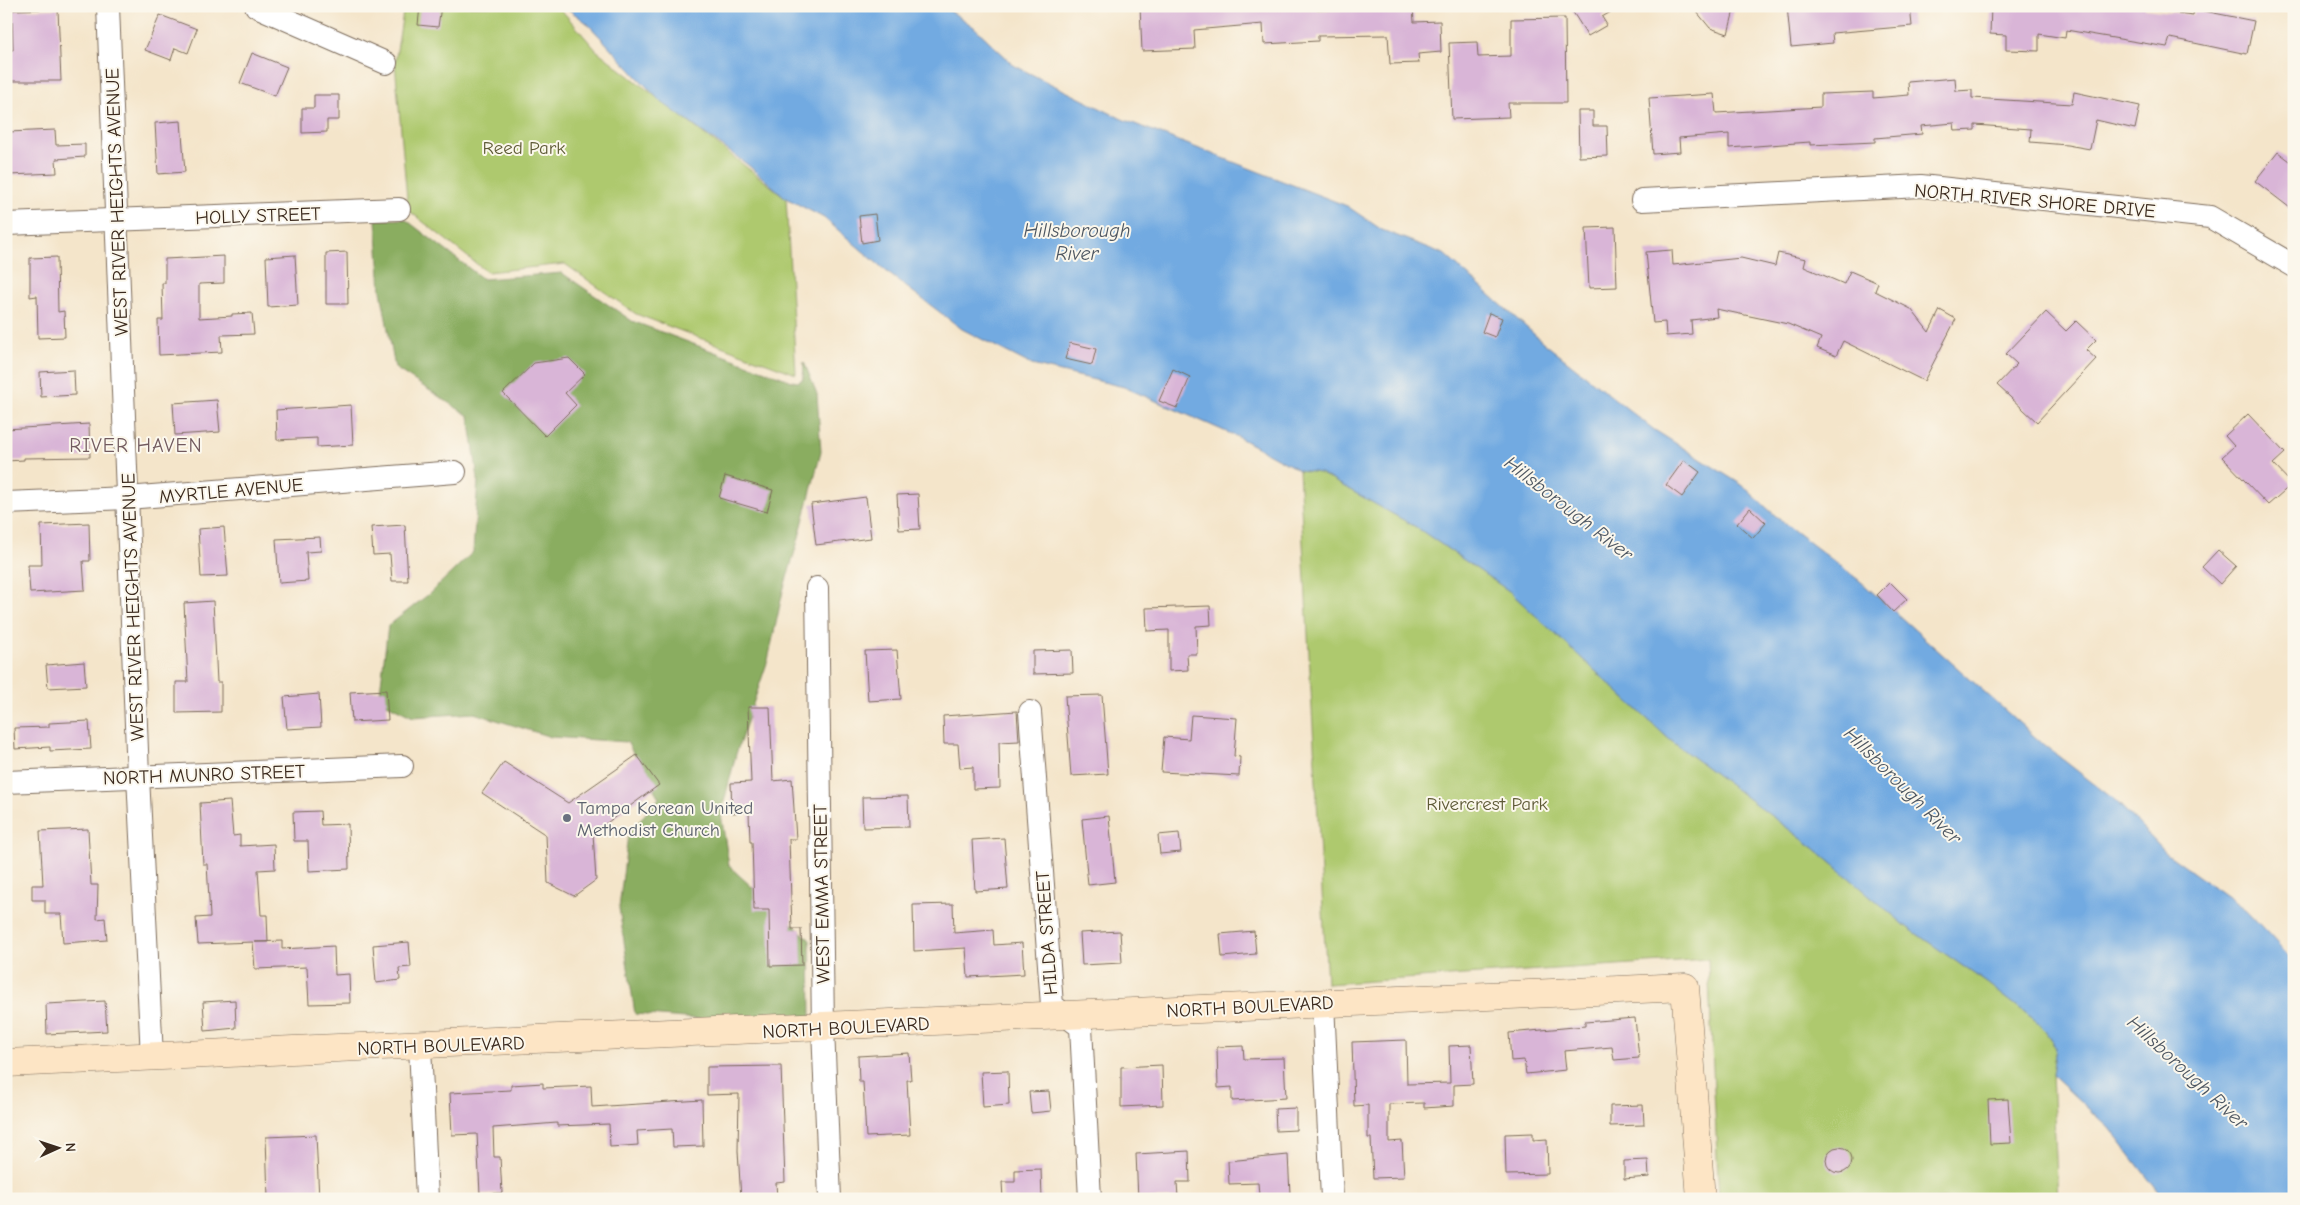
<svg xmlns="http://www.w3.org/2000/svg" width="2300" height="1205" viewBox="0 0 2300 1205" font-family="'Comic Neue',sans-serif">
<rect width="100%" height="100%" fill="#fbf7ec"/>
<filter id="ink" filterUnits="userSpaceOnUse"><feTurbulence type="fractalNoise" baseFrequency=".02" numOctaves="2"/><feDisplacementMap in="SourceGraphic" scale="10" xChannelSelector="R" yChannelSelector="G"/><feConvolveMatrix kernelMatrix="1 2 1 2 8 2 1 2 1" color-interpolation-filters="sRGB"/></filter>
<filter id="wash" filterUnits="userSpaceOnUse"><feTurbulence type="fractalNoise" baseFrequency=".0096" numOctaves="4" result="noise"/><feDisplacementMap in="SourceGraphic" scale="20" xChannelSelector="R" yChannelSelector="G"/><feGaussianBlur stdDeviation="1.12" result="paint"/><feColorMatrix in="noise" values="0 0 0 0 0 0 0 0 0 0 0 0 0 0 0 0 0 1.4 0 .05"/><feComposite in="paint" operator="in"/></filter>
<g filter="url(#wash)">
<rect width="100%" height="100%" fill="#f4e5ca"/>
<g fill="#aec96e" stroke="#747a46">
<polygon points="404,6 558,6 596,50 786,198 796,374 636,314 565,264 487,272 408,210 395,63"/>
<polygon points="1299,470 1320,473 1416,527 1509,591 1670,740 1814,848 1907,927 1987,983 2040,1024 2056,1047 2052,1075 2058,1199 1719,1199 1708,959 1327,984"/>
</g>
<polygon fill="#8aad61" stroke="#626c40" points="405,219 483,279 562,273 632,321 792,381 798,382 803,379 804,362 817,394 821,452 798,541 783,591 768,660 736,754 721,814 729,866 810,940 811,1019 736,1022 635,1014 619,908 628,834 659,798 627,742 551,737 474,713 413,717 379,700 388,626 429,594 473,552 478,479 469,416 395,368 381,291 376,220"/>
<polygon fill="#72aae1" stroke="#566a80" points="564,6 943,6 974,27 1015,66 1122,119 1347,206 1382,230 1444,254 1544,343 1653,429 1742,485 1779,519 1860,581 2044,745 2116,801 2166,853 2246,910 2294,961 2294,1199 2164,1199 2109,1128 2052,1075 2056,1047 2040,1024 1987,983 1907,927 1814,848 1670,740 1509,591 1416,527 1320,473 1299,470 1238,437 1124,387 1032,365 962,329 892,276 824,218 786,198 748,165 660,101 587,23"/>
<g id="blocks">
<g fill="#d9b5d7">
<polygon points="420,6 441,6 438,27 418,25"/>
<polygon points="1140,6 1317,6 1317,10 1352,9 1352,6 1413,6 1414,22 1440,21 1441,52 1418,54 1419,63 1390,64 1388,35 1318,36 1318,41 1264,44 1263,24 1194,30 1195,49 1142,51"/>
<polygon points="1569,6 1621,6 1602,17 1607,25 1588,36"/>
<polygon points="1692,6 1735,6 1728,34 1710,28"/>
<polygon points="1787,6 1910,6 1912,26 1832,33 1833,43 1791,47"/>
<polygon points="1991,6 2145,6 2145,9 2193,15 2194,9 2254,21 2247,54 2170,38 2167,47 2066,30 2065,38 2039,34 2039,51 2006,50 2006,35 1990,34"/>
<polygon points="58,9 61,81 9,81 6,50 13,50 12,10"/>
<polygon points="160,15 197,29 188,53 175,48 171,60 145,50"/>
<polygon points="1565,18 1566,103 1508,103 1509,117 1452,119 1449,43 1477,42 1478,57 1511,56 1511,19"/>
<polygon points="252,53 287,67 275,96 240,83"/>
<polygon points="1955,78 1956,91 1972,90 1972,98 2072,104 2074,92 2140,106 2135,129 2096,120 2090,149 2067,145 2030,142 2031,129 1975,125 1975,130 1955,131 1954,123 1921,126 1922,134 1875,138 1875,142 1810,145 1810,142 1729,148 1729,134 1679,138 1680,152 1653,154 1649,98 1714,94 1716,113 1821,107 1821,94 1873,92 1873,98 1909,95 1908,82"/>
<polygon points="314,95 339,95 339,120 327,120 327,132 302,133 302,108 314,108"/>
<polygon points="1578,111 1593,111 1593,126 1607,126 1608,156 1579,157"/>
<polygon points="181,121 185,172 158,174 155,123"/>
<polygon points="55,130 56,145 85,144 85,157 56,159 57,173 9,175 8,132"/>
<polygon points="2278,152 2294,164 2294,211 2255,181"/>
<polygon points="875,214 878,240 862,243 859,216"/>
<polygon points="1615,227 1617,287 1589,288 1586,228"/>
<polygon points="1672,250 1673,265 1741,258 1775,266 1778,253 1806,259 1804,267 1844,284 1850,271 1878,283 1875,291 1911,309 1929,332 1940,310 1956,319 1924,381 1843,341 1836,356 1817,348 1821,338 1788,324 1716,309 1717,317 1691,320 1692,334 1666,336 1665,322 1653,323 1646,252"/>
<polygon points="347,252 348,304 326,304 326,253"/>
<polygon points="295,255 298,305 268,307 266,257"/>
<polygon points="224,256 224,283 199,284 199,318 232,316 232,314 252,313 254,334 221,335 222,352 159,355 158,320 163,320 162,283 165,283 165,259"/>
<polygon points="57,257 58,312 64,311 65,337 38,338 37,296 30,297 30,258"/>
<polygon points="2046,312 2066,331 2076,321 2096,340 2086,350 2096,359 2037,422 1997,385 2017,364 2006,354"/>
<polygon points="1489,313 1502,318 1495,337 1482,332"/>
<polygon points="1070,343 1096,349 1092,365 1065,359"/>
<polygon points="569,358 585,374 565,393 576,405 545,436 503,393 534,363"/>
<polygon points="1173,369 1190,377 1177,408 1159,401"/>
<polygon points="74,370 75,395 41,397 40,372"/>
<polygon points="217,400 220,432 175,435 173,403"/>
<polygon points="351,405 353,445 317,447 317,438 277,440 276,410"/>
<polygon points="2248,414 2285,453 2273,464 2292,484 2268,505 2222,457 2234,446 2225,436"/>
<polygon points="89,424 90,457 24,458 24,460 6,461 6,429"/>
<polygon points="1684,460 1700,472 1682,497 1666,485"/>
<polygon points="725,476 773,490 767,512 719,498"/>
<polygon points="918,494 920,529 899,530 897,495"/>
<polygon points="866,497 871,538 816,545 811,504"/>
<polygon points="1750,508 1766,523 1753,538 1737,524"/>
<polygon points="89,523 90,561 83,561 85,590 30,593 28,565 42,565 41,525"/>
<polygon points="405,525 408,581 392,581 390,554 373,555 371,527"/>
<polygon points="224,527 228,576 201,577 198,529"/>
<polygon points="320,537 321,551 306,552 308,581 279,583 276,539"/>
<polygon points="2218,550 2236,566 2220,584 2202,567"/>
<polygon points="1890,582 1907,599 1893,612 1877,595"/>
<polygon points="213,601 217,682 221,682 221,712 176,713 176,682 188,682 184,603"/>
<polygon points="1210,606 1211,625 1196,626 1197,654 1187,654 1188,670 1169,671 1169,630 1147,631 1146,608"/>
<polygon points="897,650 901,699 868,701 865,651"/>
<polygon points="1072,650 1073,673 1033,674 1033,651"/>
<polygon points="84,662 86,686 48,688 46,665"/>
<polygon points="386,690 388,720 352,722 350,692"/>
<polygon points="319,694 321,727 287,729 284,697"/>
<polygon points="1102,695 1108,774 1071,776 1065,696"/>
<polygon points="748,707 770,707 773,781 792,779 796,839 789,839 792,929 801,929 802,965 770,966 769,910 754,910 752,842 750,842 749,812 732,813 731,783 751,782"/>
<polygon points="1017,711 1019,741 999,742 1000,788 973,789 973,767 960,768 958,744 944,744 943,716"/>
<polygon points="1191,715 1237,718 1234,756 1240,757 1239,776 1161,772 1164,737 1189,739"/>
<polygon points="89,721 91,749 50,751 50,747 15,749 14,728 49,727 49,723"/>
<polygon points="637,755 659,785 593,833 596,880 574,896 548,883 546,835 482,793 504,762 568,803"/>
<polygon points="908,796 909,827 863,828 862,797"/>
<polygon points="230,801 233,836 240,835 240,846 274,844 275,869 258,870 261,915 267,915 268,942 255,942 282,941 282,949 334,946 335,975 349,974 350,1003 309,1004 307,967 255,969 253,942 198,944 196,918 210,917 207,864 203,864 200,803"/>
<polygon points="320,811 321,825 348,824 349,869 309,871 308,841 294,841 293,812"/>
<polygon points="1109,816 1115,882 1088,885 1082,819"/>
<polygon points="88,829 91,885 98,885 97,919 105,918 107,940 63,943 61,914 45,914 45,900 32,900 32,885 43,885 40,831"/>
<polygon points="1179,833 1181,852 1160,854 1158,835"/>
<polygon points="1004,838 1008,889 975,891 972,840"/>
<polygon points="953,904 954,933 993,930 994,945 1022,943 1024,974 968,977 966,948 914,951 913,905"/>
<polygon points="1120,931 1122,963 1082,965 1080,933"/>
<polygon points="1254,931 1256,954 1222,957 1220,934"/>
<polygon points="409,942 411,967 399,968 400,980 376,983 373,945"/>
<polygon points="235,1000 236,1028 205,1031 203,1002"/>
<polygon points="105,1001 107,1031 47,1034 46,1004"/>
<polygon points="1635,1018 1639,1058 1614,1060 1612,1047 1564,1051 1566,1070 1526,1074 1524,1060 1511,1061 1509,1033 1585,1026 1585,1022"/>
<polygon points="1406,1040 1407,1084 1450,1083 1449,1046 1471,1045 1473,1084 1454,1085 1454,1106 1424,1108 1424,1103 1389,1104 1389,1142 1402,1141 1404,1177 1373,1178 1371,1138 1368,1138 1368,1105 1354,1106 1352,1042"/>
<polygon points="1243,1046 1244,1059 1284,1058 1286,1098 1232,1101 1232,1087 1218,1088 1217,1047"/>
<polygon points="909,1053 911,1080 907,1080 910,1135 866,1137 863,1082 859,1082 858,1056"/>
<polygon points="1162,1065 1163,1105 1121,1107 1121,1067"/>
<polygon points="781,1066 785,1182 776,1183 777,1199 741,1199 738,1151 739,1094 707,1095 707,1067"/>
<polygon points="1008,1071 1009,1105 983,1107 981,1072"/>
<polygon points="543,1083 543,1088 591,1086 592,1107 702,1100 703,1146 673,1147 672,1129 637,1131 638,1145 610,1147 609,1124 557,1126 557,1123 493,1128 494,1157 500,1157 502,1193 480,1194 477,1134 452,1135 450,1093 511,1090 511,1085"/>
<polygon points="1049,1091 1051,1111 1031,1113 1029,1092"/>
<polygon points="2008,1099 2011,1143 1990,1144 1988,1100"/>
<polygon points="1643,1105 1644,1125 1610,1126 1610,1106"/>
<polygon points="1296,1108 1296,1130 1276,1131 1275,1109"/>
<polygon points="1533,1133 1533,1140 1547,1139 1548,1174 1506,1175 1505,1134"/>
<polygon points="316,1135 319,1199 268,1199 266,1137"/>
<circle cx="1839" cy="1160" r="13"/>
<polygon points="1189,1151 1190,1182 1177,1182 1178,1198 1138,1199 1136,1154"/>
<polygon points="1288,1155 1290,1194 1259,1195 1258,1183 1229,1184 1228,1161"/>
<polygon points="1648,1160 1649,1177 1624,1179 1624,1161"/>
<polygon points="1041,1169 1042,1199 1003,1199 1002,1182 1015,1182 1015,1170"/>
</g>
</g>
</g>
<g filter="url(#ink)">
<use href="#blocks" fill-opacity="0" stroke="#7c6b5a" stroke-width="1"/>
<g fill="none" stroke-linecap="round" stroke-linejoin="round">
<g stroke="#7c6b5a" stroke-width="24">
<g id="street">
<polyline points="108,6 138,776 152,1057"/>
<polyline points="256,6 386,63"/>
<polyline points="1642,200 1921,186 2210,217 2294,266"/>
<polyline points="6,224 399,209"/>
<polyline points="6,503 127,498 455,472"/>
<polyline points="817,588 823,1028 830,1199"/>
<polyline points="1030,712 1052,1005 1081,1027 1090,1199"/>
<polyline points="6,782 402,766"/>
<polyline points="1323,1002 1332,1199"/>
<polyline points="420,1046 427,1199"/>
</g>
</g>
<g stroke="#7c6b5a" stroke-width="29">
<polyline id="secondary" points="6,1063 1685,987 1701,1199"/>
</g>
<use href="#street" stroke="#fff" stroke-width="22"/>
<use href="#secondary" stroke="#fde5c5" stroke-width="28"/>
</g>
</g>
<circle fill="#6b7280" stroke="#fbf7ec" stroke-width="2" cx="567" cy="818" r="5"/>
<g text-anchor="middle" stroke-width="4" stroke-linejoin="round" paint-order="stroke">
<g font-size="19" fill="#5e5a36" stroke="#fbf7ec">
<text x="524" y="154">Reed Park</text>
<text x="1487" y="810">Rivercrest Park</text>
</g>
<g font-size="19" fill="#3b2a1e" stroke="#fbf7ec">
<text transform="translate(2035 200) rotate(5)" y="7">NORTH RIVER SHORE DRIVE</text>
<text transform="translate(116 202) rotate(-92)" y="7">WEST RIVER HEIGHTS AVENUE</text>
<text transform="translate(258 215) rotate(-2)" y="7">HOLLY STREET</text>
<text transform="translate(231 490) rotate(-5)" y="7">MYRTLE AVENUE</text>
<text transform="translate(132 607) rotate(-92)" y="7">WEST RIVER HEIGHTS AVENUE</text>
<text transform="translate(204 774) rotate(-2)" y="7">NORTH MUNRO STREET</text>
<text transform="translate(821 894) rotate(-91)" y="7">WEST EMMA STREET</text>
<text transform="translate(1046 933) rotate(-94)" y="7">HILDA STREET</text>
<text transform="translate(1250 1006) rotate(-3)" y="7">NORTH BOULEVARD</text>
<text transform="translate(846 1027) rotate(-3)" y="7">NORTH BOULEVARD</text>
<text transform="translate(441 1045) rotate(-2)" y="7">NORTH BOULEVARD</text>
</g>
<g font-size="19" fill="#5b616d" stroke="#fbf7ec" text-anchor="start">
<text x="577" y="814">Tampa Korean United<tspan x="577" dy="22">Methodist Church</tspan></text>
</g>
<g font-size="20" font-style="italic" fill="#4e5762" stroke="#fbf7ec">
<text x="1077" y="237">Hillsborough<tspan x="1077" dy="23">River</tspan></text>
<text transform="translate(1569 508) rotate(38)" y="7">Hillsborough River</text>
<text transform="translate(1903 785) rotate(45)" y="7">Hillsborough River</text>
<text transform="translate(2188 1072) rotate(43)" y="7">Hillsborough River</text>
</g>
<g font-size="20" letter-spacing="1" fill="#725b5f" stroke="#fbf7ec">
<text x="136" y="452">RIVER HAVEN</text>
</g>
</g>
<rect width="2300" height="1205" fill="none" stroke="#fbf7ec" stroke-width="25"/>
<g transform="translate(58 1148) rotate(87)" stroke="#fbf7ec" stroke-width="4" paint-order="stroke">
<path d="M0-4L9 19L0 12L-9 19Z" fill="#3b2a1e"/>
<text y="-8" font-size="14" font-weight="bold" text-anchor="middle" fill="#3b2a1e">N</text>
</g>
</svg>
